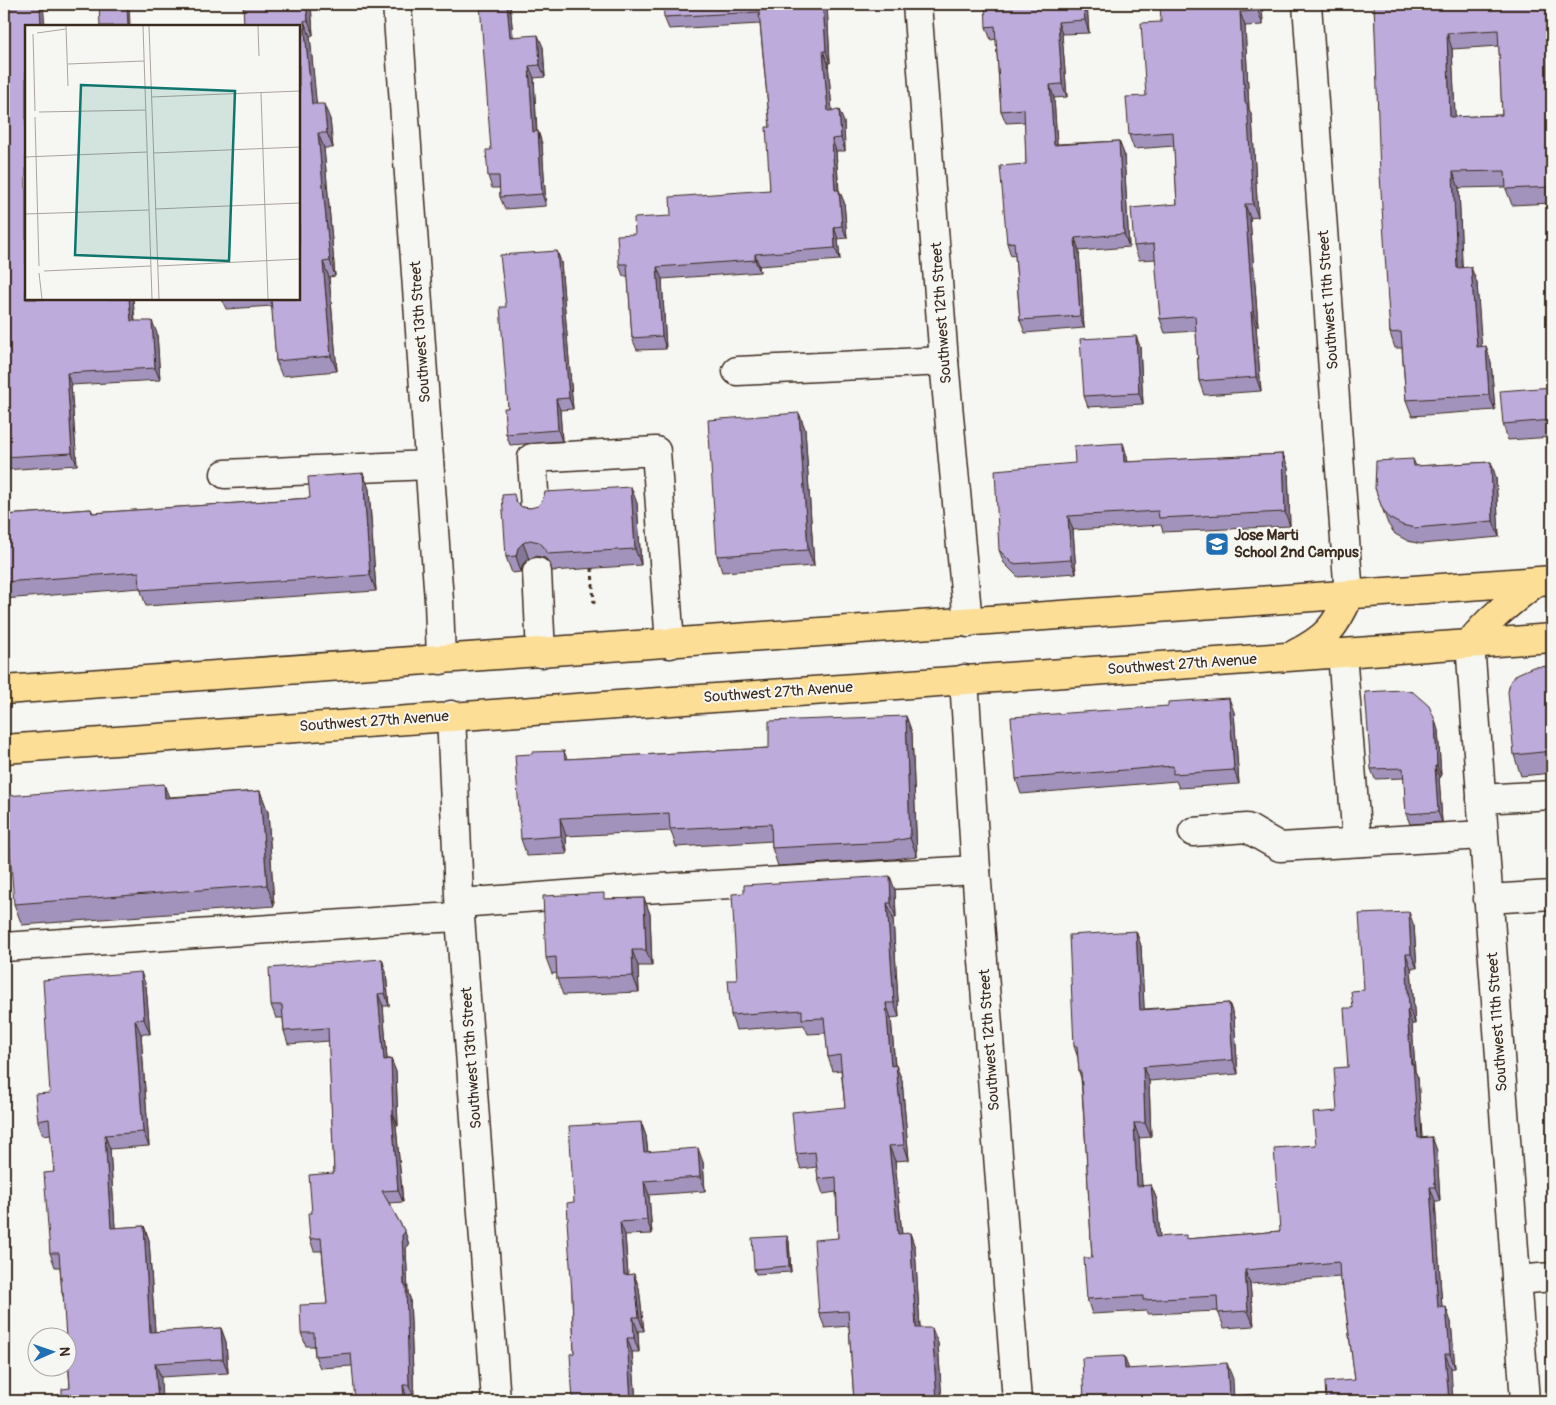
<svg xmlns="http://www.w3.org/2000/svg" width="1556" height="1405" viewBox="0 0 1556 1405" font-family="Pangolin,sans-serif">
<rect width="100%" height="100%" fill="#f6f6f2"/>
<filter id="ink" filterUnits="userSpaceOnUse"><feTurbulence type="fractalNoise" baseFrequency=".02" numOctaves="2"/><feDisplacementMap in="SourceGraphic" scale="10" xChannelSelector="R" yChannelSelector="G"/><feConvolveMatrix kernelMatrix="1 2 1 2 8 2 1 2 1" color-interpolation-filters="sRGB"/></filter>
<g filter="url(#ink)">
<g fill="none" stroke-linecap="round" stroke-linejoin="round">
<g stroke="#3b2a1e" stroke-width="31">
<g id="minor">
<polyline points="397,4 439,601 441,660"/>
<polyline points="917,4 944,361 968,623"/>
<polyline points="1307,4 1349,596"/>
<polyline points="737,371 944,361"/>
<polyline points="225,474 429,465"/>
<polyline points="535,509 532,458 656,451 670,644"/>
<polyline points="537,572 541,653"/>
<polyline points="1470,643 1525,1401"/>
<polyline points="1342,653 1357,842"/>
<polyline points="964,679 976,870 1017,1401"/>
<polyline points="451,715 460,917 496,1401"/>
<polyline points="1481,799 1552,795"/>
<polyline points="1193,832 1247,828 1280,847 1483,835"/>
<polyline points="1488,899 1552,895"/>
<polyline points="460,903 643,889 976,870"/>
<polyline points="4,947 418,919 460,917"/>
<polyline points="1516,1280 1552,1277"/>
</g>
</g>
<g stroke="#3b2a1e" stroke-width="31">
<g id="highway">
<path d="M1470 643C1489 618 1512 601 1536 582"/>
<path d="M1295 654C1326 638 1335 628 1349 596"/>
<polyline points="4,690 1552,580"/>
<polyline points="4,749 1552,638"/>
</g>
</g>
<polyline stroke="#3b2a1e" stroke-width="3" stroke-dasharray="4 4" stroke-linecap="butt" points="592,568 594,605"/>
<use href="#minor" stroke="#f6f6f2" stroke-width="28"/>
<use href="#highway" stroke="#fcde96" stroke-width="28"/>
</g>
<g fill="#a293bc" stroke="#3b2a1e" fill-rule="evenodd">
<polygon points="4,4 26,299 133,299 135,321 157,333 160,380 71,385 77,465 4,470"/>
<polygon points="243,4 311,4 313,35 310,36 316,104 330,119 333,148 324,148 335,276 329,277 337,371 282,376 276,361 272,306 226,309 222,299 299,299"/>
<polygon points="510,4 513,36 543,47 545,77 534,78 537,132 538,131 542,144 546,206 505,209 500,197 500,188 492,188 488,176"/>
<polygon points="827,4 830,63 828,63 832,111 844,122 845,151 836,151 839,190 844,202 847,238 838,239 840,260 759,266 760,272 662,279 666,349 637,350 632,338 628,276 623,276 619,264 635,234 671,216 770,190 770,127 760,24 669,29 664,17"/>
<polygon points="1087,4 1089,33 1062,34 1067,97 1054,98 1057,144 1119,141 1124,154 1129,247 1079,251 1084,328 1025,333 1020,320 1015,255 1011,256 1007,243 1026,164 1025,122 1006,123 1001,111 996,39 991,40 986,27"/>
<polygon points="1262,4 1263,25 1245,26 1249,109 1252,117 1258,217 1250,218 1258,326 1256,326 1261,391 1204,395 1199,381 1196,331 1165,333 1160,319 1156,259 1139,260 1134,246 1177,204 1174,146 1134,149 1129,135 1146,96 1161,22"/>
<path d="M1374 4H1552V203L1512 205 1506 189V187L1459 188 1462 268 1477 283 1481 347 1491 362 1495 410 1412 416 1406 400 1402 348H1395L1390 333ZM1499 46 1502 115 1455 117 1452 49Z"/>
<polygon points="557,251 561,262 573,409 560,410 562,441 510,445 506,434 508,408 506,307"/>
<polygon points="1136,336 1140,347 1143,404 1088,407 1084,396"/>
<polygon points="1552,387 1552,437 1508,440 1503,424"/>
<polygon points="799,413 805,429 814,566 722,572 717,556"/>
<polygon points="1123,443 1127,457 1128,462 1283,454 1288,468 1290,526 1163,532 1161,525 1073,530 1076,573 1018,577 1004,563 999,550 1075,463"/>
<polygon points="1413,459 1416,466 1491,462 1496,478 1499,537 1421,544 1408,541 1395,534 1388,524 1375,488"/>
<polygon points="363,473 369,489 376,591 146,606 140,588 4,599 4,515 91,509 93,513 310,498"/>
<polygon points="516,502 522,507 530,508 637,503 641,565 552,571 550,563 545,558 536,556 529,559 523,564 521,572 512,573 506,557"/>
<polygon points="1552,666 1552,773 1521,776 1514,755"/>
<polygon points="1168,706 1234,712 1239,784 1179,788 1176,781 1021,794 1016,779"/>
<polygon points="906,716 912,733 917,856 894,859 778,866 772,848 772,841 676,847 671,831 566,836 567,854 527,856 521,839 564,751 567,759 769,748"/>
<polygon points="1438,730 1441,776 1439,776 1442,822 1410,824 1406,814 1404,778 1375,779 1371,769"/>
<polygon points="260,791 268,812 274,906 22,925 14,904 169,797"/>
<polygon points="895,890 896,918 893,918 899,1017 891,1018 895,1065 902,1080 909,1160 895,1161 902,1234 910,1233 915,1248 920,1328 938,1343 942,1401 854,1401 849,1326 825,1328 819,1313 838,1238 836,1192 823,1194 818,1179 817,1167 801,1169 796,1154 845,1107 841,1070 833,1071 828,1057 826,1033 808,1034 804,1025 736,1030 731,1015 737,980"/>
<polygon points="644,898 650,914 652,966 638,966 639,992 563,995 557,979 557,973 552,974 546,958 606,899"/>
<polygon points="1414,926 1417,968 1411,968 1415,1024 1412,1024 1415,1071 1418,1078 1422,1138 1432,1137 1437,1151 1440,1201 1435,1201 1442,1308 1451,1322 1455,1368 1355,1380 1343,1289 1340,1281 1340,1277 1250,1284 1254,1326 1224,1328 1218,1311 1148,1314 1147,1311 1092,1314 1087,1299 1092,1258 1086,1149 1081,1078 1079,1072 1078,1058 1074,1046 1136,931 1141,946 1144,1009 1229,1003 1234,1017 1238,1074 1149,1081 1151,1137 1139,1138 1142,1186 1151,1185 1157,1200 1160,1237 1187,1239 1280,1231 1316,1145 1337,1111 1348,1067 1353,1008 1364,990"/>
<polygon points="382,959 386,972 389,1006 383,1006 387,1059 391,1059 396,1072 398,1126 396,1126 403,1202 389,1203 405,1232 409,1245 406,1248 408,1293 410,1298 414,1398 407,1398 352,1366 320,1368 315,1356 314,1346 306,1346 301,1333 327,1304 322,1251 314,1251 310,1239 312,1213 334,1173 329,1041 288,1044 284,1031 283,1018 276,1018 271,1005"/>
<polygon points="146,986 150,1034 141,1034 149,1146 110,1149 115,1228 144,1226 149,1240 155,1332 221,1328 226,1342 228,1373 161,1377 70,1388 64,1299 62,1293 60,1267 55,1267 50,1253 54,1172 51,1134 43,1135 38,1121 50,1093"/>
<polygon points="641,1122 646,1136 648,1152 703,1162 705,1191 649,1195 652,1234 625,1235 628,1275 634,1274 639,1288 644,1331 638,1331 639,1352 632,1352 636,1401 573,1401 574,1353 572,1293 574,1202"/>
<polygon points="789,1241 791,1272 756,1274 754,1269"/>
</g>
<g fill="#847899" stroke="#3b2a1e">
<polygon points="40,4 43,4 45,26 41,26"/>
<polygon points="127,4 129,4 130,26 128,26"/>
<polygon points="306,4 311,4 313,35 308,20"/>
<polygon points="507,4 510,4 514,49 510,37"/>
<polygon points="823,4 827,4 830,63 826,51"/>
<polygon points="1083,4 1087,4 1089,33 1085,20"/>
<polygon points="1258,4 1262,4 1263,25 1258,11"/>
<polygon points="1240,12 1245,26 1249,109 1252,117 1258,217 1253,204 1245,103"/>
<polygon points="304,21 310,36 318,119 312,104"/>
<polygon points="1058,22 1062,34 1067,97 1062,84"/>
<polygon points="1447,33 1452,49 1456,133 1450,117"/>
<polygon points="538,35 543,47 545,77 540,65"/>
<polygon points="823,51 828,63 833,123 828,111"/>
<polygon points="529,66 534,78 537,144 533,132"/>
<polygon points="1050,85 1054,98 1058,157 1054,145"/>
<polygon points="324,104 330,119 333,148 327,133"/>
<polygon points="839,110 844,122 845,151 841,138"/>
<polygon points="538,131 542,144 546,206 542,194"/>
<polygon points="318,133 324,148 335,276 330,261"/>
<polygon points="832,139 836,151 839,202 835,190"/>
<polygon points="1119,141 1124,154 1129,247 1124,234"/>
<polygon points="1453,172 1459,188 1463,284 1457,268"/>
<polygon points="839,190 844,202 847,238 842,226"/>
<polygon points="1245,204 1250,218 1258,326 1253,312"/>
<polygon points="834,227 838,239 840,260 835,248"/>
<polygon points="1075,238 1079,251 1084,328 1080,316"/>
<polygon points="557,251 561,262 573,409 569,398"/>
<polygon points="755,254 759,266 760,272 755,260"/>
<polygon points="323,262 329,277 337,371 331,356"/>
<polygon points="657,267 662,279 666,349 662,336"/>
<polygon points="1471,267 1477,283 1483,363 1477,347"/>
<polygon points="129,299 133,299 135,334 131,321"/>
<polygon points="1251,312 1256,326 1261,391 1256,377"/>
<polygon points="152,321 157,333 160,380 155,368"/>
<polygon points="1136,336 1140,347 1143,404 1139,393"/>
<polygon points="1486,346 1491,362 1495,410 1489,395"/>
<polygon points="67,373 71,385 77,465 72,453"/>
<polygon points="556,399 560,410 562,441 558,430"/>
<polygon points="799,413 805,429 814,566 808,550"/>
<polygon points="1123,443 1127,457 1129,475 1124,462"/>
<polygon points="1283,454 1288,468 1290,526 1285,512"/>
<polygon points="1491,462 1496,478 1499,537 1493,521"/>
<polygon points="363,473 369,489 376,591 370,575"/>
<polygon points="631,487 637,503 641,565 635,549"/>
<polygon points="1068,516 1073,530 1076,573 1071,560"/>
<polygon points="523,543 529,559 523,564 521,572 516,556 518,548"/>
<polygon points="1229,698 1234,712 1239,784 1234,770"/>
<polygon points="906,716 912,733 917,856 910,838"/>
<polygon points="1435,720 1438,730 1441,776 1437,766"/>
<polygon points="1435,766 1439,776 1442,822 1438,812"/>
<polygon points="164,784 172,805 165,798"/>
<polygon points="260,791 268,812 274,906 267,885"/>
<polygon points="560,818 566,836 567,854 561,836"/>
<polygon points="890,876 895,890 896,918 891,903"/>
<polygon points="644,898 650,914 652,966 646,950"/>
<polygon points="887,903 893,918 899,1017 894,1003"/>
<polygon points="1409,912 1414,926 1417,968 1411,954"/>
<polygon points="1136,931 1141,946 1145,1024 1140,1010"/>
<polygon points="632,950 638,966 639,992 633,976"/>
<polygon points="1406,954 1411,968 1415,1024 1409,1009"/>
<polygon points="382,959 386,972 389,1006 385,993"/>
<polygon points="141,972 146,986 150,1034 144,1019"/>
<polygon points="378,994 383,1006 388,1072 384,1060"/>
<polygon points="886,1003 891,1018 896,1081 891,1066"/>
<polygon points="1229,1003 1234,1017 1238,1074 1233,1060"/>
<polygon points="1407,1010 1412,1024 1415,1071 1418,1078 1423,1152 1418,1138"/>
<polygon points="135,1020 141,1034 149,1146 143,1132"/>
<polygon points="391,1059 396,1072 398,1126 393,1114"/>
<polygon points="896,1065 902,1080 909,1160 904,1145"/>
<polygon points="1143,1067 1149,1081 1151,1137 1145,1123"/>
<polygon points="392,1114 396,1126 403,1202 398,1190"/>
<polygon points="641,1122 646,1136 649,1166 644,1152"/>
<polygon points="1134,1123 1139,1138 1143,1201 1137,1186"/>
<polygon points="105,1135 110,1149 116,1242 111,1228"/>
<polygon points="1432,1137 1437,1151 1440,1201 1435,1187"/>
<polygon points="889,1146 895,1161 903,1248 898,1234"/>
<polygon points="698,1148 703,1162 705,1191 700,1177"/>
<polygon points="644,1181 649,1195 652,1234 647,1220"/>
<polygon points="1151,1185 1157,1200 1161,1251 1156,1237"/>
<polygon points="1430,1187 1435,1201 1443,1322 1438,1308"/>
<polygon points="620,1222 625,1235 629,1289 624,1275"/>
<polygon points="144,1226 149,1240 156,1346 150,1332"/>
<polygon points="405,1232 409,1245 406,1248 408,1293 410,1298 414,1398 409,1385 402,1235"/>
<polygon points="910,1233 915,1248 921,1343 916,1328"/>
<polygon points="787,1236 789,1241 791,1272 789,1266"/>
<polygon points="1245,1270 1250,1284 1254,1326 1248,1311"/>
<polygon points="634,1274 639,1288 644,1331 639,1317"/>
<polygon points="1446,1307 1451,1322 1455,1368 1450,1354"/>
<polygon points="633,1317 638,1331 639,1352 634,1338"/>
<polygon points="221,1328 226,1342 228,1373 223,1359"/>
<polygon points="932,1328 938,1343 942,1401 937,1401"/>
<polygon points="627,1338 632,1352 636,1401 631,1401"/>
<polygon points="1445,1354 1451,1368 1453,1401 1449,1401"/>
<polygon points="1124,1356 1130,1372 1125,1369"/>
<polygon points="155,1363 161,1377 162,1401 158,1401"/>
<polygon points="1227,1363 1233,1379 1234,1401 1229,1396"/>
<polygon points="403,1385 407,1398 407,1401 404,1401"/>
</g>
<g fill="#bcabdb" stroke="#3b2a1e" fill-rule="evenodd">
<polygon points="4,4 40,4 41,26 26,26 26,299 129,299 131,321 152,321 155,368 67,373 72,453 4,457"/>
<polygon points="99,4 127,4 128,26 100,26"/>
<polygon points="243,4 306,4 308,20 304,21 312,104 324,104 327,133 318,133 330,261 323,262 331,356 276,361 271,299 299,299 299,26 244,26"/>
<polygon points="480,4 507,4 510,37 538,35 540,65 529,66 533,132 538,131 542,194 500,197 499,176 488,176 486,150 491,150"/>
<polygon points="663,4 823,4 826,51 823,51 828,111 839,110 841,138 832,139 835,190 839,190 842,226 834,227 835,248 755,254 755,260 657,267 662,336 632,338 627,264 619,264 617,235 635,234 634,218 671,216 670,197 770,190 766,127 770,127 759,12 664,17"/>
<polygon points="985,4 1083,4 1085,20 1058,22 1062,84 1050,85 1054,145 1119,141 1124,234 1075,238 1080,316 1020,320 1014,242 1007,243 1000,166 1026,164 1024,109 1001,111 995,26 986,27"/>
<polygon points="1160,4 1258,4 1258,11 1240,12 1245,103 1247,103 1253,204 1245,204 1253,312 1251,312 1256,377 1199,381 1195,316 1160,319 1154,244 1134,246 1131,208 1177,204 1173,132 1129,135 1126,97 1146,96 1141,23 1161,22"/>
<path d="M1374 4H1552V187L1506 189 1505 171 1453 172 1457 268 1471 267 1477 347 1486 346 1489 395 1406 400 1401 332 1390 333 1380 175ZM1498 30 1502 115 1450 117 1447 33Z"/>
<polygon points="557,251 569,398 556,399 558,430 506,434 504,408 508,408 500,307 506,307 500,255"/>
<polygon points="1136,336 1139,393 1084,396 1080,339"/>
<polygon points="1552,387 1552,420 1503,424 1500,391"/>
<polygon points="799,413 808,550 717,556 708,420"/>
<polygon points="1123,443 1124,462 1283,454 1285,512 1159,518 1158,511 1068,516 1071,560 1013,564 999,550 995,470 1075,463 1074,446"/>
<polygon points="1413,459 1414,466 1491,462 1493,521 1415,528 1402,525 1389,518 1382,508 1375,488 1376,461"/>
<polygon points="363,473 370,575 140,590 139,572 4,582 4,515 91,509 92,513 310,498 308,477"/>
<polygon points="631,487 635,549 547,554 544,547 539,542 530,540 523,543 518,548 516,556 506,557 502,495 514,494 516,502 522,507 530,508 538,506 543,499 545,492"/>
<polygon points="1552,666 1552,751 1514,755 1508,692 1510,682 1517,674 1533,667"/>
<polygon points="1402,690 1413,692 1429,706 1435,720 1437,766 1435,766 1438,812 1406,814 1403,768 1371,769 1365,692"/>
<polygon points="1229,698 1234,770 1173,774 1173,766 1016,779 1011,717 1168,706 1168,702"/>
<polygon points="906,716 910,838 888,842 772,848 771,824 670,829 669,813 560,818 561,836 521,839 515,755 532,754 532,752 564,751 565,759 769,748 769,721"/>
<polygon points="164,784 165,798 260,791 267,885 14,904 6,796"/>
<polygon points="890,876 891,903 887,903 894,1003 886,1003 891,1066 896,1065 904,1145 889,1146 898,1234 910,1233 916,1328 932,1328 937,1401 854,1401 848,1311 819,1313 814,1240 838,1238 836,1177 818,1179 815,1152 796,1154 792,1112 845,1107 840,1055 828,1057 824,1018 802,1019 802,1010 731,1015 728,980 737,980 732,894 744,893 744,885"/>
<polygon points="604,893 604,899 644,898 646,950 632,950 633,976 557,979 556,957 546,958 543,896"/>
<polygon points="1409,912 1411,954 1406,954 1409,1009 1407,1010 1411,1064 1413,1064 1418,1138 1432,1137 1435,1187 1430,1187 1438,1308 1446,1307 1450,1354 1445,1354 1449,1401 1326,1401 1325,1382 1355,1380 1342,1281 1340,1281 1339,1262 1245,1270 1248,1311 1218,1313 1217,1296 1143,1300 1143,1296 1087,1299 1084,1258 1092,1258 1086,1149 1081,1072 1079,1072 1077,1046 1074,1046 1069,935 1136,931 1140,1010 1229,1003 1233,1060 1143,1067 1145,1123 1134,1123 1137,1186 1151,1185 1156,1237 1186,1235 1186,1239 1280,1231 1274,1148 1316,1145 1313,1113 1337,1111 1334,1068 1348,1067 1344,1008 1353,1008 1351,991 1364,990 1359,914"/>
<polygon points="382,959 385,993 378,994 384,1060 391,1059 393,1114 392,1114 398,1190 382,1191 405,1232 402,1235 404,1285 406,1285 409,1385 403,1385 404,1401 355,1401 351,1353 315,1356 314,1333 301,1333 300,1305 327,1304 321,1238 310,1239 308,1213 312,1213 309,1175 334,1173 328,1028 284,1031 282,1005 271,1005 269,968"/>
<polygon points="141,972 144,1019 135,1020 143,1132 105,1135 111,1228 144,1226 150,1332 221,1328 223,1359 155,1363 158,1401 62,1401 62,1389 70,1388 68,1355 68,1338 66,1338 63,1293 62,1293 59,1253 50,1253 44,1173 54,1172 49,1119 38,1121 35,1094 50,1093 43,980"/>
<polygon points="641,1122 644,1152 698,1148 700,1177 644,1181 647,1220 620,1222 624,1275 634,1274 639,1317 633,1317 634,1338 627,1338 631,1401 573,1401 570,1354 574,1353 572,1293 567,1221 568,1220 567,1203 574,1202 569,1126"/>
<polygon points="787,1236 789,1266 754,1269 752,1238"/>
<polygon points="1124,1356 1125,1369 1227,1363 1229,1396 1260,1394 1260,1401 1084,1401 1082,1358"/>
</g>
</g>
<defs>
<g id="school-square" transform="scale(1.25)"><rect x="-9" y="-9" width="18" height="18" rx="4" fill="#1f6fb2" stroke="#f6f6f2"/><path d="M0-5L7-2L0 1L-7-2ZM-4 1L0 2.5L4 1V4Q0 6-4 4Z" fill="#fff"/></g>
</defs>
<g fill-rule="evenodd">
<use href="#school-square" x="1217" y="544"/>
</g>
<g text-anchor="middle" stroke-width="4" stroke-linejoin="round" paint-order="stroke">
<g font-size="15" fill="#3b2a1e" stroke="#f6f6f2">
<text transform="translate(1328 300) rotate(-94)" y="5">Southwest 11th Street</text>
<text transform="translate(941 313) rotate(-94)" y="5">Southwest 12th Street</text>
<text transform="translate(420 332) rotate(-94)" y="5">Southwest 13th Street</text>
<text transform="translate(1182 664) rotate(-4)" y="5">Southwest 27th Avenue</text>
<text transform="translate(778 692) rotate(-4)" y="5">Southwest 27th Avenue</text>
<text transform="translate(374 721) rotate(-4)" y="5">Southwest 27th Avenue</text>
<text transform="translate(1497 1022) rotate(-94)" y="5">Southwest 11th Street</text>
<text transform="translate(989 1040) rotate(-94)" y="5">Southwest 12th Street</text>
<text transform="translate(471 1058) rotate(-94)" y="5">Southwest 13th Street</text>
</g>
<g font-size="15" font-weight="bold" fill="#3b2a1e" stroke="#f6f6f2" text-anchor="start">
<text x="1234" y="540">Jose Marti<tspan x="1234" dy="17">School 2nd Campus</tspan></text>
</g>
</g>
<g transform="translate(25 25)">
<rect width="275" height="275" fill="#f6f6f2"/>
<path fill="none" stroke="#aba49d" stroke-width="1" d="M41 1 43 61M118 1 127 274M124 1 134 274M233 1 234 31M12 8 41 4M8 9 10 86M43 39 119 36M236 68 243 274M126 72 275 66M14 87 121 85M10 92 14 241M128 128 275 122M0 132 122 127M130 184 275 178M0 189 124 185M133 241 275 234M19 246 126 241M14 248 17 274"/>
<path fill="#0f766e" fill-opacity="0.15" stroke="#0f766e" stroke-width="2.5" d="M56 60 210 66 204 236 50 230Z"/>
<rect width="275" height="275" fill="none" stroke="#3b2a1e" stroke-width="2.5"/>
</g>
<rect width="1556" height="1405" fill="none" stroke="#f6f6f2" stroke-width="20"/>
<rect x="10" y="10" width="1536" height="1385" fill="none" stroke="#3b2a1e" stroke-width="2" filter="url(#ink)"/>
<g transform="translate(52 1352) rotate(88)"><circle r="24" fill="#f6f6f2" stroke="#aba49d"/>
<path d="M0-4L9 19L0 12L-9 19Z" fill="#1f6fb2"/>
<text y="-8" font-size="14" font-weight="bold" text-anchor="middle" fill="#3b2a1e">N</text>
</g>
</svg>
